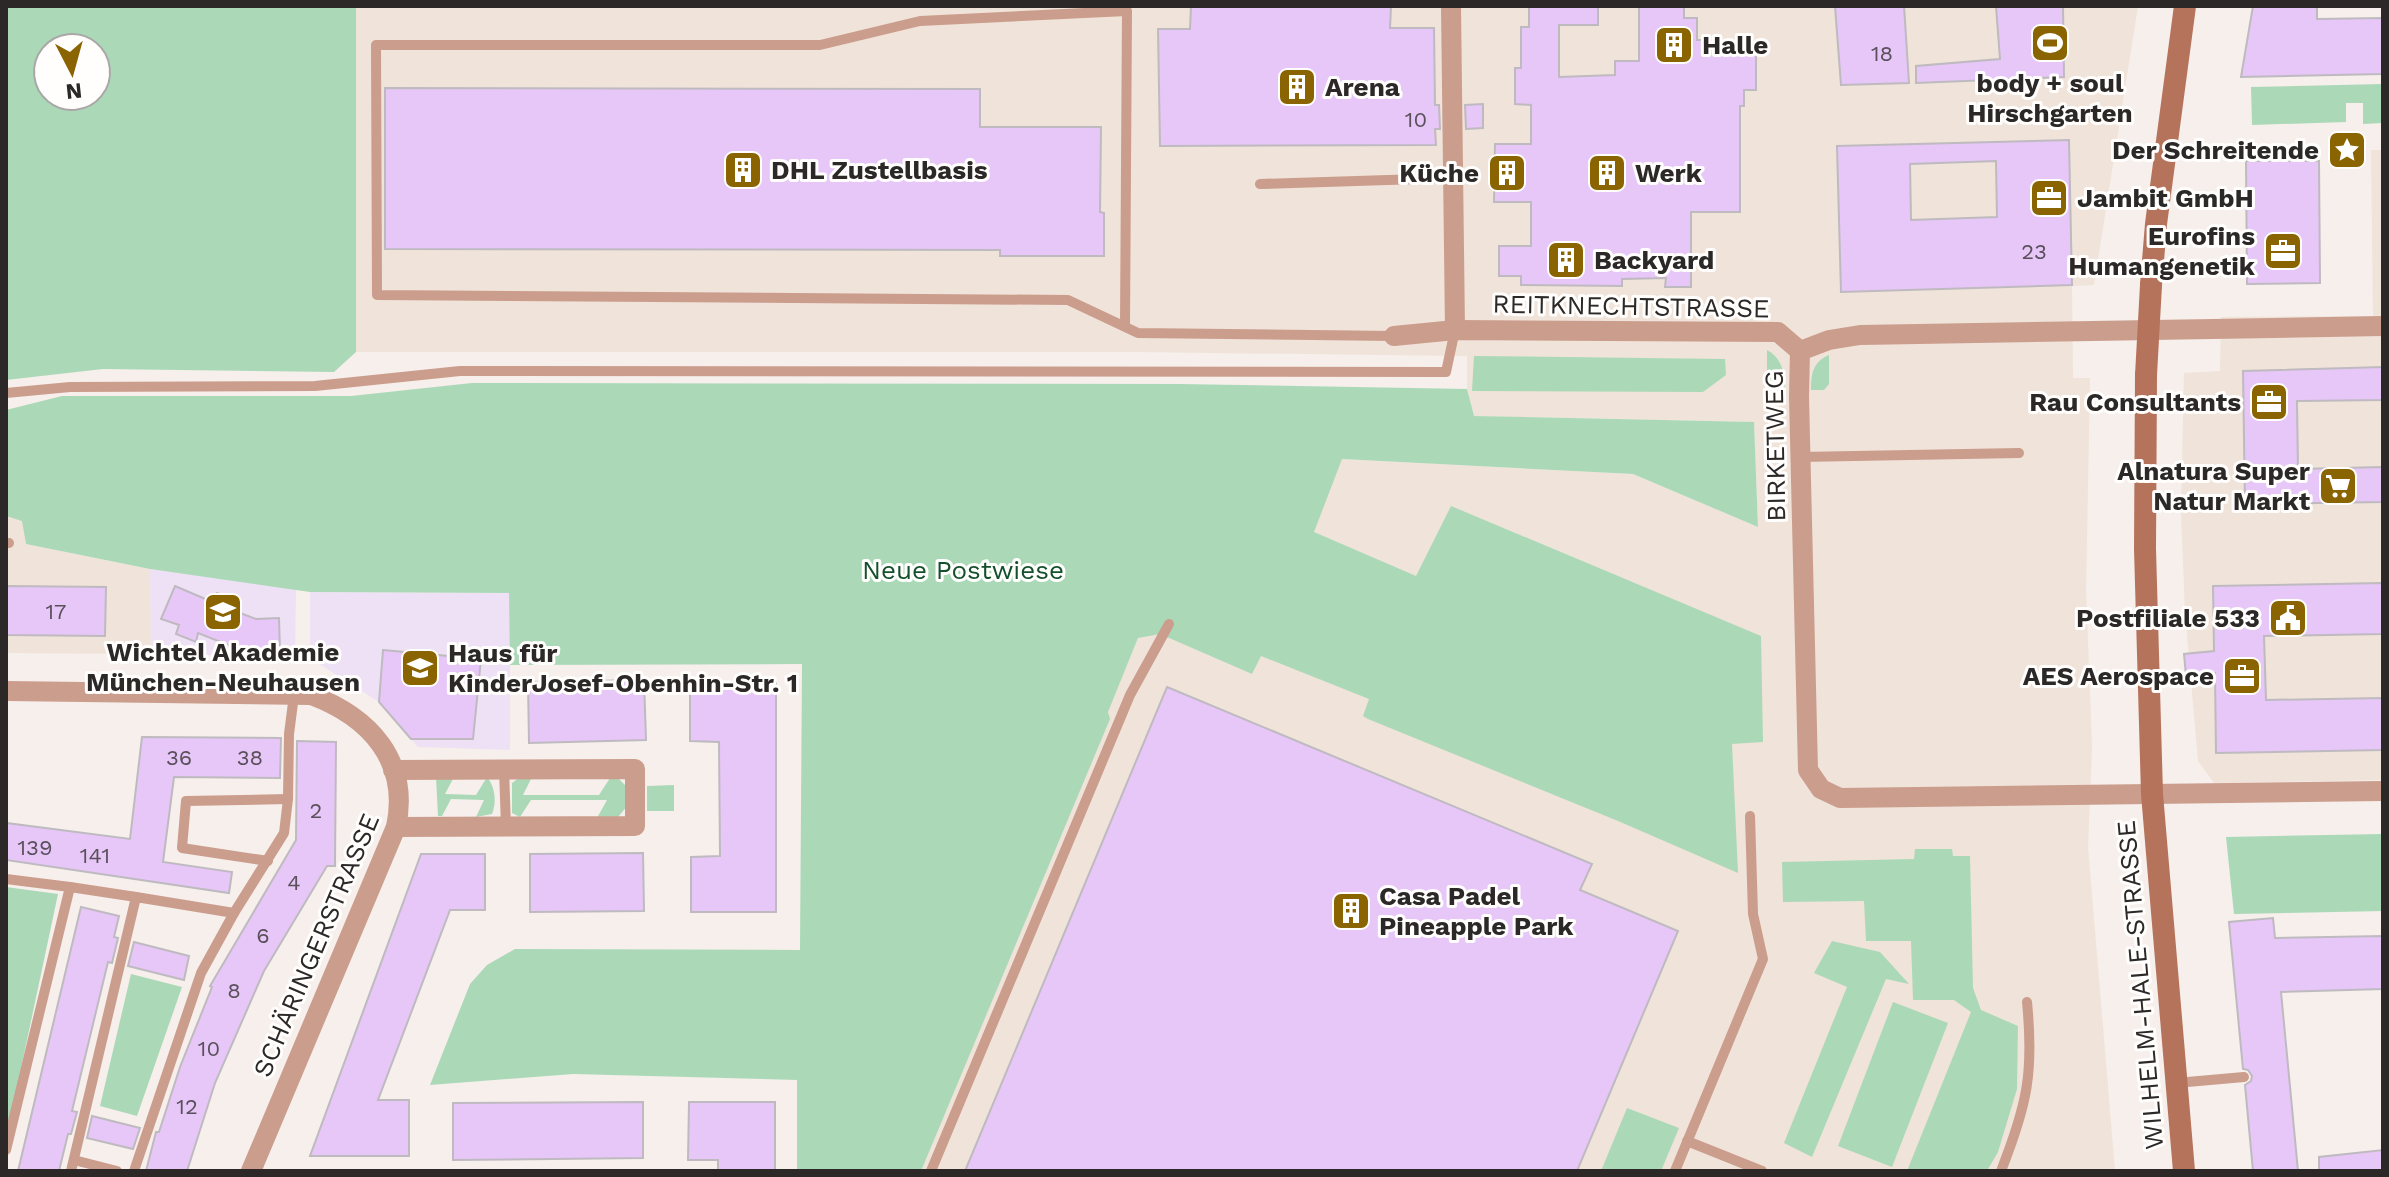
<svg xmlns="http://www.w3.org/2000/svg" width="2389" height="1177" viewBox="0 0 2389 1177" font-family="'Work Sans',sans-serif">
<rect width="100%" height="100%" fill="#f6efeb"/>
<g fill="#f0e3d9">
<polygon points="356,6 2138,6 2094,285 2072,286 2073,378 2090,378 2086,590 2092,747 2088,847 2115,1171 918,1171 1143,626 1342,459 1633,474 1758,527 1754,422 1473,416 1467,389 1467,356 1137,352 356,352"/>
<polygon points="2371,150 2383,150 2383,780 2214,783 2198,761 2185,612 2181,512 2184,373 2220,371 2221,317 2373,316"/>
<polygon points="6,516 23,521 26,544 150,569 151,654 6,653"/>
</g>
<g fill="#eee1f5">
<polygon points="150,569 296,589 295,656 151,654"/>
<polygon points="310,592 510,593 510,750 418,747 379,702 310,658"/>
</g>
<g fill="#abd9b8" fill-rule="evenodd">
<path d="M6 6H356V352L334 372 103 369 6 380ZM48 48H96V96H48Z"/>
<polygon points="2382,84 2383,123 2363,124 2363,103 2346,103 2346,122 2252,125 2251,87"/>
<path d="M1767 350C1783 359 1784 373 1785 390L1772 391 1767 387Z"/>
<path d="M1829 355V384L1824 390H1811C1811 373 1813 362 1829 355Z"/>
<polygon points="1474,356 1725,359 1726,375 1703,392 1472,391"/>
<polygon points="472,383 1179,384 1467,389 1474,416 1754,422 1758,527 1633,474 1342,459 1314,532 1416,576 1451,506 1761,636 1763,742 1732,744 1738,873 1618,821 1368,719 1363,716 1369,699 1261,656 1252,674 1160,634 1138,638 1108,712 1110,719 921,1171 797,1171 797,1080 573,1074 430,1085 470,984 487,965 515,949 800,950 802,664 510,665 509,593 310,592 150,569 26,544 22,521 6,516 6,410 62,396 351,396"/>
<path d="M436 777H454L445 794 476 795 487 777C495 786 497 803 492 814L476 817 484 800 451 799 442 816H438Z"/>
<polygon points="532,777 523,795 599,795 610,778 618,778 628,788 628,805 618,817 597,818 607,800 531,800 520,817 512,813 512,783 519,778"/>
<polygon points="674,785 674,811 647,811 647,786"/>
<polygon points="2383,834 2383,911 2234,914 2226,837"/>
<polygon points="1915,849 1952,849 1953,856 1970,856 1973,988 1981,1010 2018,1026 2017,1089 1998,1152 1987,1171 1907,1171 1971,1012 1954,1000 1913,1000 1911,941 1866,941 1864,901 1783,902 1782,862 1914,859"/>
<polygon points="6,887 58,894 6,1139"/>
<polygon points="1832,941 1880,952 1909,984 1886,979 1812,1157 1784,1143 1847,987 1814,973"/>
<polygon points="131,974 182,987 137,1116 100,1106"/>
<polygon points="1893,1002 1948,1023 1892,1167 1838,1146"/>
<polygon points="1627,1108 1679,1128 1661,1171 1601,1171"/>
</g>
<g fill="#e7c7f8" stroke="#bebac0" stroke-width="2" fill-rule="evenodd">
<polygon points="1191,6 1391,6 1390,28 1434,28 1435,105 1439,105 1440,129 1435,129 1436,145 1160,146 1158,29 1190,29"/>
<polygon points="1529,6 1598,6 1598,25 1559,25 1559,77 1615,75 1615,61 1639,61 1639,6 1684,6 1684,18 1697,18 1697,40 1709,40 1709,50 1756,50 1756,90 1744,90 1744,106 1740,106 1740,212 1691,212 1691,287 1665,287 1666,278 1622,279 1622,286 1521,285 1521,276 1499,276 1499,246 1531,246 1531,202 1494,202 1495,144 1531,144 1531,105 1515,104 1515,68 1521,68 1521,27 1529,27"/>
<polygon points="1835,6 1904,6 1909,83 1841,85"/>
<polygon points="1996,6 2063,6 2064,77 1916,83 1916,66 2000,59"/>
<polygon points="2253,6 2317,6 2317,19 2383,18 2383,74 2241,77"/>
<polygon points="385,88 980,89 980,127 1101,127 1100,212 1104,213 1104,256 1000,256 1000,250 385,249"/>
<polygon points="1483,104 1483,128 1466,129 1465,105"/>
<path d="M2069 140 2072 285 1841 292 1837 146ZM1996 161 1997 217 1911 220 1910 164Z"/>
<polygon points="2246,161 2319,161 2320,283 2247,284"/>
<polygon points="2383,367 2383,400 2297,401 2298,469 2383,467 2383,502 2245,504 2243,371"/>
<polygon points="2383,583 2383,634 2264,636 2266,700 2383,698 2383,750 2216,753 2215,673 2186,676 2184,654 2214,651 2213,586"/>
<polygon points="6,586 106,587 105,636 6,635"/>
<polygon points="175,586 210,601 217,593 235,601 235,611 256,619 279,618 280,651 246,652 198,633 196,642 176,634 179,625 161,619"/>
<polygon points="383,650 481,659 473,739 411,739 379,702"/>
<polygon points="644,680 646,740 529,743 528,682"/>
<polygon points="690,683 776,683 776,912 691,912 691,857 720,856 719,742 690,741"/>
<polygon points="1167,687 1592,864 1580,890 1678,931 1577,1171 965,1171"/>
<polygon points="142,737 281,738 280,778 174,777 163,862 232,872 229,893 6,860 6,823 130,839"/>
<polygon points="297,741 336,742 335,866 327,866 264,971 215,1083 187,1171 146,1171 156,1132 159,1132 180,1067 212,987 210,986 296,840"/>
<polygon points="643,853 644,911 530,912 530,854"/>
<polygon points="421,854 485,854 485,910 450,910 378,1100 409,1100 409,1156 310,1156"/>
<polygon points="81,907 119,916 114,937 118,938 112,963 108,962 72,1111 77,1112 71,1134 68,1134 59,1171 18,1171"/>
<polygon points="2273,918 2275,938 2383,936 2383,989 2281,992 2298,1171 2253,1171 2245,1085 2251,1081 2252,1076 2248,1070 2243,1069 2229,922"/>
<polygon points="134,942 189,956 184,980 128,966"/>
<polygon points="643,1102 643,1158 453,1160 453,1103"/>
<polygon points="689,1102 775,1102 775,1171 718,1171 718,1160 688,1160"/>
<polygon points="92,1116 140,1128 133,1149 87,1138"/>
<polygon points="2383,1150 2383,1171 2319,1171 2319,1157"/>
</g>
<g fill="none" stroke-linecap="round" stroke-linejoin="round">
<g stroke="#cb9d8d" stroke-width="10">
<polyline points="1260,184 1451,178"/>
<polyline points="1125,325 1127,11 920,21 820,45 376,45 377,295 1068,300 1138,333 1394,336"/>
<polyline points="6,393 70,387 315,386 460,371 1446,372 1455,330"/>
<polyline points="1800,457 2019,453"/>
<polyline points="6,543 9,543"/>
<polyline points="504,769 506,827"/>
<polyline points="268,861 182,848 186,801 288,799"/>
<polyline points="6,879 70,887 6,1150"/>
<polyline points="70,887 136,897"/>
<polyline points="234,913 284,833 288,799 289,734 294,695"/>
<polyline points="2176,1083 2244,1077"/>
<polyline points="1687,1141 1762,1171"/>
<polyline points="74,1160 117,1171"/>
<polyline points="71,1171 136,897 234,913 201,973 134,1171"/>
<polyline points="931,1171 1130,695 1169,624"/>
<polyline points="1675,1171 1763,959 1753,914 1750,816"/>
<path d="M2001 1171C2027 1105 2034 1073 2027 1002"/>
</g>
<g stroke="#cb9d8d" stroke-width="20">
<polyline points="1451,6 1455,330"/>
<polyline points="2383,326 1860,335 1829,340 1800,351 1799,397 1808,770 1821,789 1840,798 2383,791"/>
<polyline points="1394,336 1455,330 1778,332 1800,351"/>
<path d="M6 691 311 695C370 717 410 761 396 827L251 1171"/>
<polyline points="393,770 635,769 635,826 396,827"/>
</g>
<g stroke="#b6735c" stroke-width="22">
<polyline points="2151,285 2156,224 2185,6"/>
<polyline points="2146,375 2145,549 2152,794 2184,1171"/>
</g>
<polyline stroke="#b6735c" stroke-width="22" points="2146,375 2151,285"/>
</g>
<defs>
<g id="stadium-square" transform="scale(2)"><rect x="-9" y="-9" width="18" height="18" rx="4" fill="#896401" stroke="#fffefd"/><path d="M0-5a6.5 5 0 1 0 0 10a6.5 5 0 1 0 0-10ZM-3.5-1.8h7v3.6h-7Z" fill="#fff"/></g>
<g id="building-square" transform="scale(2)"><rect x="-9" y="-9" width="18" height="18" rx="4" fill="#896401" stroke="#fffefd"/><path d="M-4-6H4V6H1V3H-1V6H-4ZM-2.5-4.3h1.7v1.8h-1.7ZM.8-4.3h1.7v1.8H.8ZM-2.5-1h1.7V.8h-1.7ZM.8-1h1.7V.8H.8Z" fill="#fff"/></g>
<g id="sight-square" transform="scale(2)"><rect x="-9" y="-9" width="18" height="18" rx="4" fill="#896401" stroke="#fffefd"/><path d="M0-6L1.8-2.2L6-1.7L2.9 1.2L3.7 5.4L0 3.3L-3.7 5.4L-2.9 1.2L-6-1.7L-1.8-2.2Z" fill="#fff"/></g>
<g id="office-square" transform="scale(2)"><rect x="-9" y="-9" width="18" height="18" rx="4" fill="#896401" stroke="#fffefd"/><path d="M-6-3h4V-5.5h4V-3h4V5H-6ZM-1-4.5V-3h2v-1.5ZM-6 0V1H6V0Z" fill="#fff"/></g>
<g id="supermarket-square" transform="scale(2)"><rect x="-9" y="-9" width="18" height="18" rx="4" fill="#896401" stroke="#fffefd"/><path d="M-6-5.5h2.5l.6 2H6L4.5 2H-2.5L-4.4-4H-6ZM-1.5 3.2a1.3 1.3 0 1 0 .1 0ZM3 3.2a1.3 1.3 0 1 0 .1 0Z" fill="#fff"/></g>
<g id="school-square" transform="scale(2)"><rect x="-9" y="-9" width="18" height="18" rx="4" fill="#896401" stroke="#fffefd"/><path d="M0-5L7-2L0 1L-7-2ZM-4 1L0 2.5L4 1V4Q0 6-4 4Z" fill="#fff"/></g>
<g id="civic-square" transform="scale(2)"><rect x="-9" y="-9" width="18" height="18" rx="4" fill="#896401" stroke="#fffefd"/><path d="M-.6-6.5H3V-4.5H.6V-3L4-1V1h2V6H-6V1h2V-1L-.6-3ZM-1.2 2.5V6h2.4V2.5Z" fill="#fff"/></g>
</defs>
<g fill-rule="evenodd">
<use href="#stadium-square" x="2050" y="43"/>
<use href="#building-square" x="1674" y="45"/>
<use href="#building-square" x="1297" y="87"/>
<use href="#sight-square" x="2347" y="150"/>
<use href="#building-square" x="743" y="170"/>
<use href="#building-square" x="1507" y="173"/>
<use href="#building-square" x="1607" y="173"/>
<use href="#office-square" x="2049" y="198"/>
<use href="#office-square" x="2283" y="251"/>
<use href="#building-square" x="1566" y="260"/>
<use href="#office-square" x="2269" y="402"/>
<use href="#supermarket-square" x="2338" y="486"/>
<use href="#school-square" x="223" y="612"/>
<use href="#civic-square" x="2288" y="618"/>
<use href="#school-square" x="420" y="668"/>
<use href="#office-square" x="2242" y="676"/>
<use href="#building-square" x="1351" y="911"/>
</g>
<g text-anchor="middle" stroke-width="6" stroke-linejoin="round" paint-order="stroke">
<g font-size="22" fill="#5a505b">
<text x="1882" y="61">18</text>
<text x="1416" y="127">10</text>
<text x="2034" y="259">23</text>
<text x="56" y="619">17</text>
<text x="179" y="765">36</text>
<text x="250" y="765">38</text>
<text x="316" y="818">2</text>
<text x="35" y="855">139</text>
<text x="95" y="863">141</text>
<text x="294" y="890">4</text>
<text x="263" y="943">6</text>
<text x="234" y="998">8</text>
<text x="209" y="1056">10</text>
<text x="187" y="1114">12</text>
</g>
<g font-size="26" font-weight="bold" fill="#2b2827" stroke="#fffefd" text-anchor="start">
<text x="1702" y="54">Halle</text>
<text x="2050" y="92" text-anchor="middle">body + soul<tspan x="2050" dy="30">Hirschgarten</tspan></text>
<text x="1325" y="96">Arena</text>
<text x="2319" y="159" text-anchor="end">Der Schreitende</text>
<text x="771" y="179">DHL Zustellbasis</text>
<text x="1479" y="182" text-anchor="end">Küche</text>
<text x="1635" y="182">Werk</text>
<text x="2077" y="207">Jambit GmbH</text>
<text x="2255" y="245" text-anchor="end">Eurofins<tspan x="2255" dy="30">Humangenetik</tspan></text>
<text x="1594" y="269">Backyard</text>
<text x="2241" y="411" text-anchor="end">Rau Consultants</text>
<text x="2310" y="480" text-anchor="end">Alnatura Super<tspan x="2310" dy="30">Natur Markt</tspan></text>
<text x="2260" y="627" text-anchor="end">Postfiliale 533</text>
<text x="223" y="661" text-anchor="middle">Wichtel Akademie<tspan x="223" dy="30">München-Neuhausen</tspan></text>
<text x="448" y="662">Haus für<tspan x="448" dy="30">KinderJosef-Obenhin-Str. 1</tspan></text>
<text x="2214" y="685" text-anchor="end">AES Aerospace</text>
<text x="1379" y="905">Casa Padel<tspan x="1379" dy="30">Pineapple Park</tspan></text>
</g>
<g font-size="26" fill="#2b2827" stroke="#fffefd">
<text transform="translate(1631 306) rotate(1)" y="9">REITKNECHTSTRASSE</text>
<text transform="translate(1775 446) rotate(-91)" y="9">BIRKETWEG</text>
<text transform="translate(316 945) rotate(-67)" y="9">SCHÄRINGERSTRASSE</text>
<text transform="translate(2140 985) rotate(-95)" y="9">WILHELM-HALE-STRASSE</text>
</g>
<g font-size="26" fill="#15502d" stroke="#fffefd">
<text x="963" y="579">Neue Postwiese</text>
</g>
</g>
<rect width="2389" height="1177" fill="none" stroke="#2b2827" stroke-width="16"/>
<g transform="translate(72 72) rotate(174)"><circle r="38" fill="#fffefd" stroke="#aaa8a7" stroke-width="2"/>
<path d="M0-6L14 30L0 20L-14 30Z" fill="#896401"/>
<text y="-12" font-size="22" font-weight="bold" text-anchor="middle" fill="#2b2827">N</text>
</g>
</svg>
